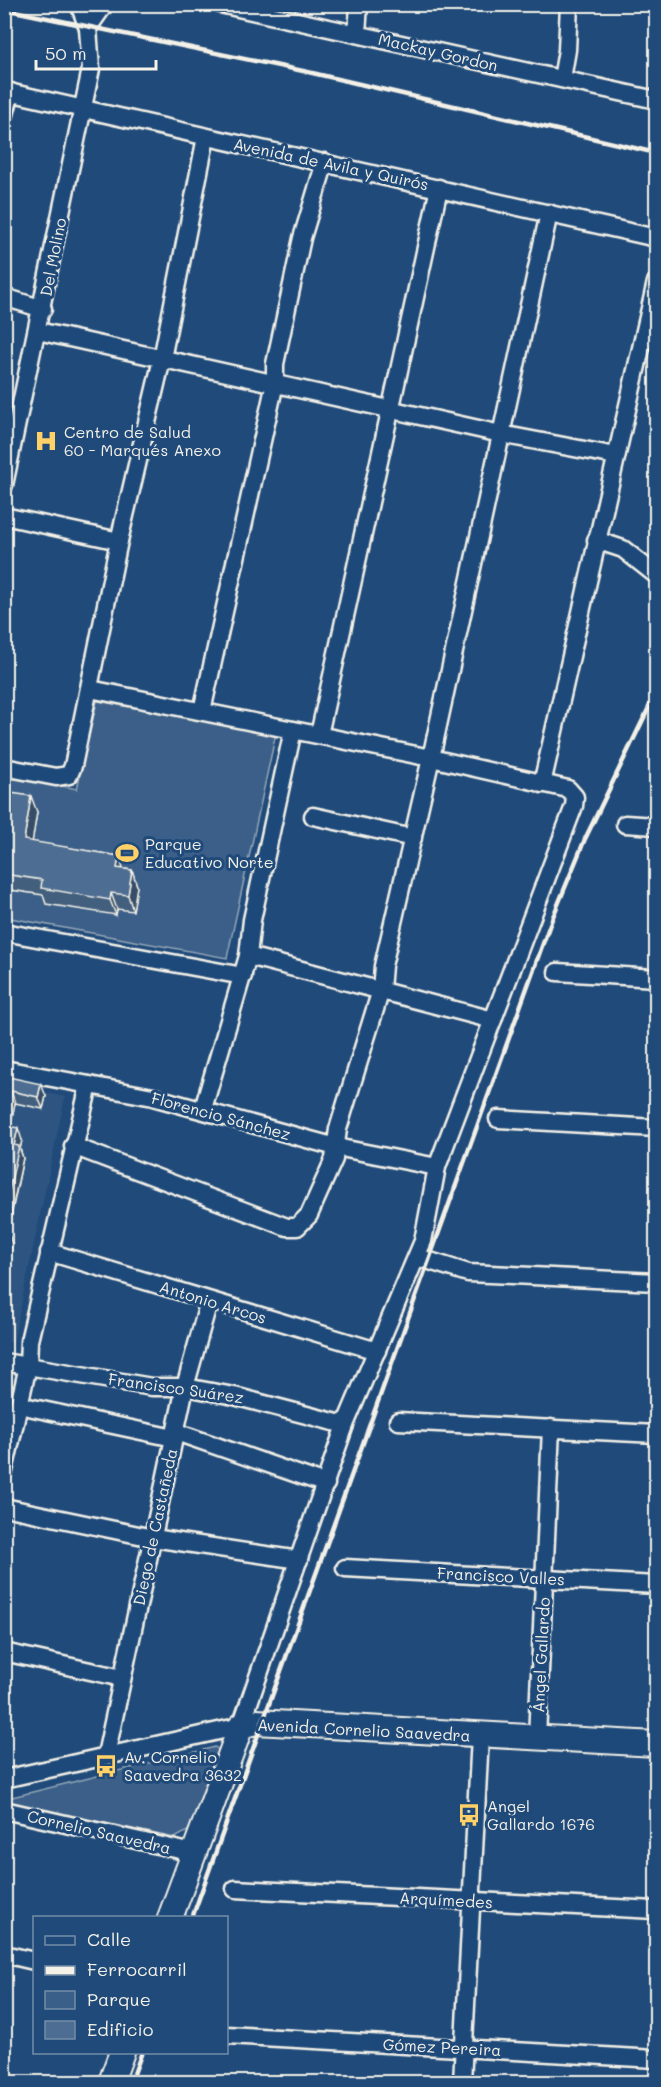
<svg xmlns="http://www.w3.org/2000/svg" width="661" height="2087" viewBox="0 0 661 2087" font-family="Mali,sans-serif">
<rect width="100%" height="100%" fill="#1f4a7a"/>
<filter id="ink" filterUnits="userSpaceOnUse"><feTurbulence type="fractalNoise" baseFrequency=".0167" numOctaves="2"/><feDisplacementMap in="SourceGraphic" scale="12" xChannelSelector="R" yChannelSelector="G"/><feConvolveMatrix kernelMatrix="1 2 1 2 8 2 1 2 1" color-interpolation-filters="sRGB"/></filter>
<g filter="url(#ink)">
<polygon fill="#2d5581" points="5,1084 65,1097 13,1343 5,1341"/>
<g fill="#3a5f88" stroke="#97a8b8" stroke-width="1.5">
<polygon points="97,701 276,733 227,958 5,917 4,775 77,789"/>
<polygon points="5,1376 15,1389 5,1432"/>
<polygon points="215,1747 222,1753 193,1828 175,1838 5,1802 4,1799"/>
</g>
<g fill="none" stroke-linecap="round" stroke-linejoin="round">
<g stroke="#f4f1e8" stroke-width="21">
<g id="street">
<polyline points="220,4 656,100"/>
<polyline points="88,28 105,4"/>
<polyline points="357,34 359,4"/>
<polyline points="562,79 567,50 569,4"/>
<polyline points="4,91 656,238"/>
<polyline points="4,118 11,92"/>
<polyline points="4,297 43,309"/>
<polyline points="38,331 501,434 616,456"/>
<polyline points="4,485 91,69 88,28 79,4"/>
<polyline points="4,516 119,541"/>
<polyline points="596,540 623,549 656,575"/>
<polyline points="202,711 275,383 275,364 302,238 325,162"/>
<polyline points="319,735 439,188"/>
<polyline points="4,767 56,777 69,775 73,766 119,541 162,359 206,137"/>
<polyline points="542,784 656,282"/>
<polyline points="313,816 413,838"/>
<polyline points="625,824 656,826"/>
<polyline points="4,932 243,976"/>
<polyline points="248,956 493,1020"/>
<polyline points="557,972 656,978"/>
<polyline points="4,1069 153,1097 336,1147 437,1167"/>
<polyline points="203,1109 248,956 252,920 293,730"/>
<polyline points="498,1119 656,1128"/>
<polyline points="73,1146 287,1227 297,1227 309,1215 334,1159 338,1129 381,990 383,966 431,758 549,213"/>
<polyline points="49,1252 377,1351"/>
<polyline points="417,1257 468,1273 656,1282"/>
<polyline points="4,1362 152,1387 185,1387 234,1396 345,1425"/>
<polyline points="19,1405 174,1438"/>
<polyline points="398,1421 656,1434"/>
<polyline points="176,1432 326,1484"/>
<polyline points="4,1471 28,1366 29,1341 89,1085"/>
<polyline points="4,1507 153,1538 299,1560"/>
<polyline points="345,1568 656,1585"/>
<polyline points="4,1652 122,1678"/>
<polyline points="537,1738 551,1428"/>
<polyline points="106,1755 185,1387 209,1301"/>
<polyline points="4,1779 241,1726 345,1425 423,1241 437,1167 574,806 575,797 568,789 431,758 90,689"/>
<polyline points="4,1810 193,1853"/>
<polyline points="235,1889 656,1910"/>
<polyline points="4,1954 34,1961"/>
<polyline points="226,2035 656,2059"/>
<polyline points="462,2082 480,1736"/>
</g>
</g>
<g stroke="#f4f1e8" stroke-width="28">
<g id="secondary">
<polyline points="170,1918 241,1726 256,1722 656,1744"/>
<polyline points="111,2082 122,2052"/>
</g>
</g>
<use href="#street" stroke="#1f4a7a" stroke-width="16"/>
<use href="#secondary" stroke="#1f4a7a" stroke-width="24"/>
<g stroke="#f4f1e8" stroke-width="4.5">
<polyline points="4,9 308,72 656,153"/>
<polyline points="192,1918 550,924 585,839 656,693"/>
<polyline points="131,2082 142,2052"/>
</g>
</g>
<g fill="#425f7e" stroke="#f4f1e8" stroke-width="1.5">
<polygon points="4,792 37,812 32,842 119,856 123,869 132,870 137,886 133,911 117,909 116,915 46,904 43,895 4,889"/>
<polygon points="4,1076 46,1096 43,1109 15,1103 10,1126 22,1140 20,1149 23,1158 8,1232 12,1244 4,1280"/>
</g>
<g fill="#364d66" stroke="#f4f1e8" stroke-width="1.5">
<polygon points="31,796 37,812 30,856 24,840"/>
<polygon points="119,856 124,872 117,868"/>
<polygon points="132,870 137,886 133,911 128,895"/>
<polygon points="111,893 117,909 116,915 110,900"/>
<polygon points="41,1084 46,1096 43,1109 38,1097"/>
<polygon points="11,1091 15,1103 8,1137 4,1127 4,1122"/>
<polygon points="18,1128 22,1140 20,1149 23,1158 5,1242 4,1240 4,1213 14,1145"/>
<polygon points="8,1232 12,1244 4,1280 4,1247"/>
</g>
<g fill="#4d6e92" stroke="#f4f1e8" stroke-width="1.5">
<polygon points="4,792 31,796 24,840 119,856 117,868 132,870 128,895 111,893 110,900 41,888 42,880 4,874"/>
<polygon points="4,1076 41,1084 38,1097 11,1091 4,1122"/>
<polygon points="4,1125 18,1128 14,1145 19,1146 4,1213"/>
<polygon points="4,1231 8,1232 4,1247"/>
</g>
</g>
<defs>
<g id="hospital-bare" transform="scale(1.8)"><path d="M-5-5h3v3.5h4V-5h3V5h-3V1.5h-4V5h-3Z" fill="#ffd166" stroke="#1f4a7a" stroke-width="2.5" paint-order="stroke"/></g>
<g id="stadium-bare" transform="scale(1.8)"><path d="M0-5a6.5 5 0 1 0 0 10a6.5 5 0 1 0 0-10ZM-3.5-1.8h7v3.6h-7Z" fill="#ffd166" stroke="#1f4a7a" stroke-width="2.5" paint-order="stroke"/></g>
<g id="bus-bare" transform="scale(1.8)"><path d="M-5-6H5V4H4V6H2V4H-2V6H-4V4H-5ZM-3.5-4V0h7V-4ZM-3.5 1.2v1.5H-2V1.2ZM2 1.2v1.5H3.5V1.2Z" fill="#ffd166" stroke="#1f4a7a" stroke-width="2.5" paint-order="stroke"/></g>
</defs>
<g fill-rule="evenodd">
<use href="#hospital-bare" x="46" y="441"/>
<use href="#stadium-bare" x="127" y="853"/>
<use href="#bus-bare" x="106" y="1766"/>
<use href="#bus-bare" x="469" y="1815"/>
</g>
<g text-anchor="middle" stroke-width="6" stroke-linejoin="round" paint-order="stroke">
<g font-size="16" fill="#f4f1e8" stroke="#1f4a7a">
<text transform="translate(438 52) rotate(13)" y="6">Mackay Gordon</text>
<text transform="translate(331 164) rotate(12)" y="6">Avenida de Avila y Quirós</text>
<text transform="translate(53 257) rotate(-79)" y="6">Del Molino</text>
<text transform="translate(221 1116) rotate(15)" y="6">Florencio Sánchez</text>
<text transform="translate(213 1302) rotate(17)" y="6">Antonio Arcos</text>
<text transform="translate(176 1388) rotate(8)" y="6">Francisco Suárez</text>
<text transform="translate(155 1527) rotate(-78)" y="6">Diego de Castañeda</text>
<text transform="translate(501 1576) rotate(3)" y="6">Francisco Valles</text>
<text transform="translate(541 1655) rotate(-87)" y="6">Ángel Gallardo</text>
<text transform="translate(364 1730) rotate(3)" y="6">Avenida Cornelio Saavedra</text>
<text transform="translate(99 1832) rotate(13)" y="6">Cornelio Saavedra</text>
<text transform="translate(446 1900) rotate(3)" y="6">Arquímedes</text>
<text transform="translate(442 2047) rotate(3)" y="6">Gómez Pereira</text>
</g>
<g font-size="16" fill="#f4f1e8" stroke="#1f4a7a" text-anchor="start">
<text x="64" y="438">Centro de Salud<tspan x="64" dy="18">60 - Marqués Anexo</tspan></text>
<text x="145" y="850">Parque<tspan x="145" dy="18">Educativo Norte</tspan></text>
<text x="124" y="1763">Av. Cornelio<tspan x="124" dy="18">Saavedra 3632</tspan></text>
<text x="487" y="1812">Angel<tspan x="487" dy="18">Gallardo 1676</tspan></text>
</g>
</g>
<rect width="661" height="2087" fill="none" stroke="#1f4a7a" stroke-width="24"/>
<rect x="12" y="12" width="637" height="2063" fill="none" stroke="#f4f1e8" stroke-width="2" filter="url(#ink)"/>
<rect x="33" y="1916" width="195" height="138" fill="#1f4a7a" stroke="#748da6" stroke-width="1.5"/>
<rect x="45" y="1936" width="30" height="9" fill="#1f4a7a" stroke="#748da6" stroke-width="1.5"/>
<text x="87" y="1946" font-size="18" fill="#f4f1e8">Calle</text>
<rect x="45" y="1966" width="30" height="9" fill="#f4f1e8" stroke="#748da6" stroke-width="1.5"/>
<text x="87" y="1976" font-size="18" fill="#f4f1e8">Ferrocarril</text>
<rect x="45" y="1991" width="30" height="18" fill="#3a5f88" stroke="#748da6" stroke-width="1.5"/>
<text x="87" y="2006" font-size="18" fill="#f4f1e8">Parque</text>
<rect x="45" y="2021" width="30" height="18" fill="#4d6e92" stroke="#748da6" stroke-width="1.5"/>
<text x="87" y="2036" font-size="18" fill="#f4f1e8">Edificio</text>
<path d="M36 60v9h120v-9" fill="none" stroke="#f4f1e8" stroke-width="3"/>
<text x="45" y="60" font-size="18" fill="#f4f1e8" stroke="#1f4a7a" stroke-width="4.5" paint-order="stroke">50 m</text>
</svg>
